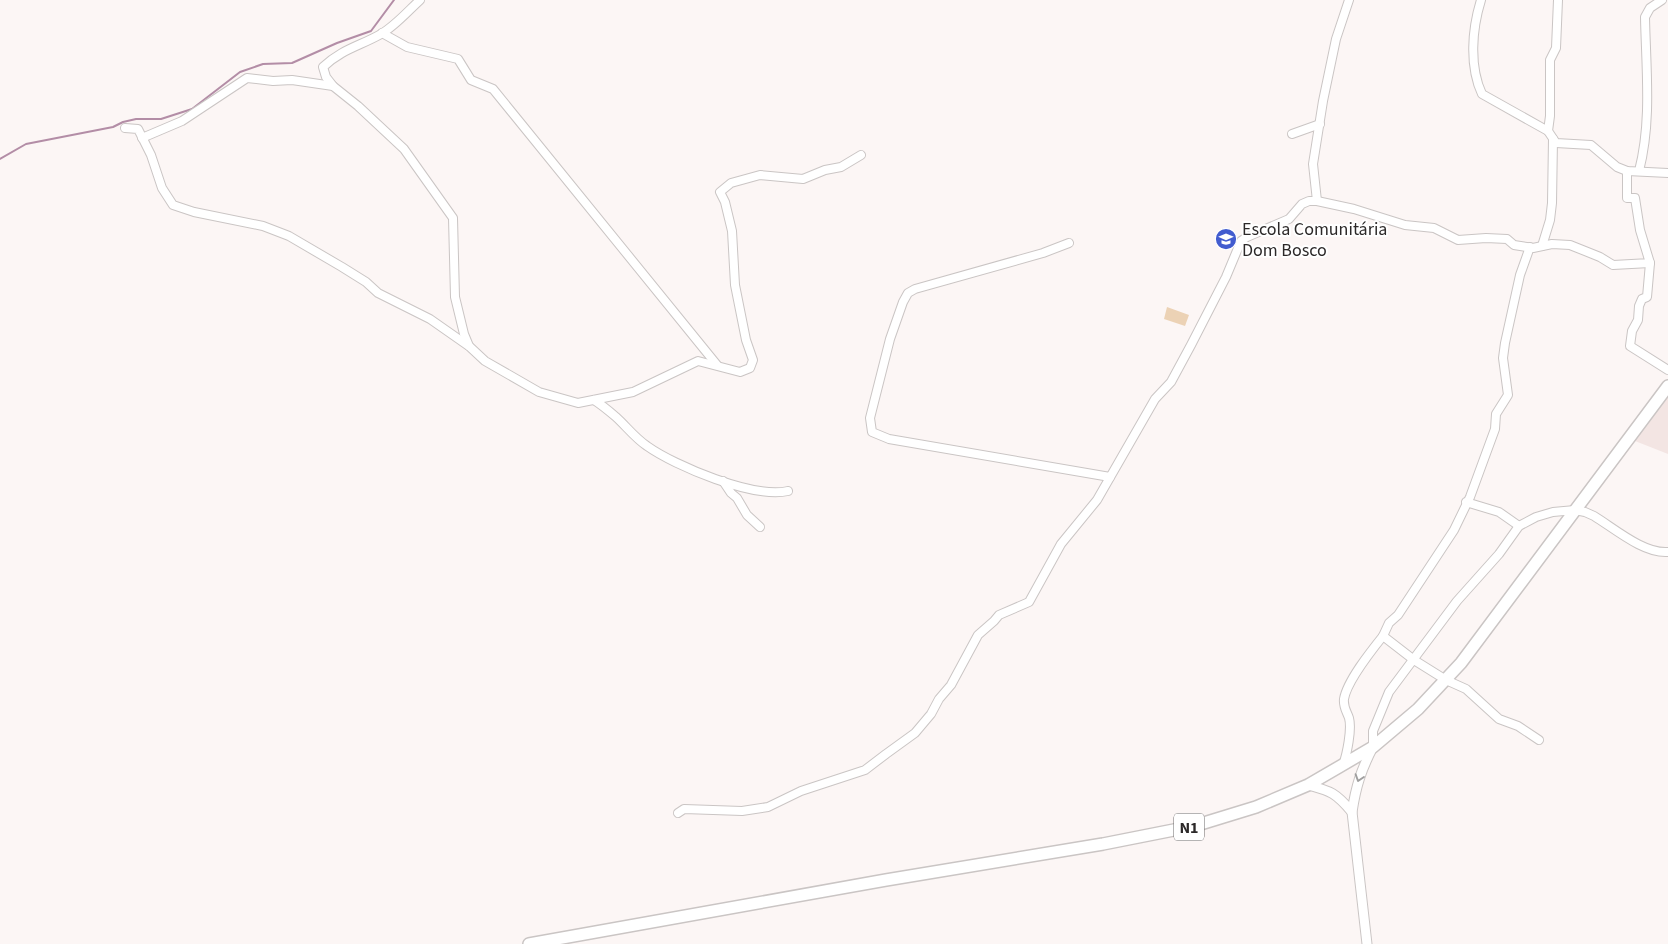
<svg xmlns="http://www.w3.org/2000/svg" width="1668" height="944" viewBox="0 0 1668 944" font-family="'Source Sans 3',sans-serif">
<rect width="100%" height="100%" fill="#fcf6f5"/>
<polygon fill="#f3e5e3" points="1668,397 1668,454 1635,441"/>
<polygon fill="#ecd2b5" points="1167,307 1189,315 1185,326 1164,319"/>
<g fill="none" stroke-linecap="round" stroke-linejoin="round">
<polyline stroke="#b38da6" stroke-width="2" points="0,159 26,144 113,127 123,122 136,119 161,119 192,109 240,72 263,64 292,63 337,43 371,31 394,0"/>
<g stroke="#cac5c4" stroke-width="10">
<g id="minor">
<path d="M1481 0C1472 29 1469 66 1482 94L1548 131"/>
<polyline points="1558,0 1556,48 1550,60 1550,116 1548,131 1556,143 1591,145 1617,167 1627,171 1668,173"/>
<polyline points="382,33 407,47 458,59 471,80 493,89 717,365"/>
<path d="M333 86 326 77 323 67C342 49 360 46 381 34 395 26 408 11 420 0"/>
<polyline points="125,128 138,129 151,155 162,188 173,205 194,212 263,226 289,236 342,267 366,282 378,293 430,319 470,347 485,361 539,392 578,403 633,392 698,361 740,372 750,368 753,360 746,340 735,285 732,231 725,202 720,192 731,183 760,175 803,179 825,170 841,167 861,155"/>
<polyline points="1292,134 1320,124"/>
<polyline points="142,138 182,121 247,78 273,81 292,80 333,86 358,106 404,149 453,218 455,297 464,334 469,346"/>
<path d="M1639 171C1652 121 1646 69 1645 17L1650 8 1662 0"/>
<polyline points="1317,201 1313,164 1323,101 1336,39 1349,0"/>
<polyline points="1069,243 1043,253 915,289 908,293 903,302 890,339 870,418 872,432 889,439 1110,477"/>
<polyline points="1542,246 1550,220 1552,203 1553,139"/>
<polyline points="1530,247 1520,275 1505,343 1503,358 1508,395 1496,414 1495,429 1470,497 1454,530 1398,615 1389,623 1383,636 1414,660 1446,680 1466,689 1499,719 1518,726 1539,740"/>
<polyline points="1650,263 1647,297 1642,299 1639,306 1638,320 1632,331 1630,346 1668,370"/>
<path d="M594 400C602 405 609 411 616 417 626 426 635 438 647 446 675 466 754 499 788 491"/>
<polyline points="723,481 731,493 737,498 747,515 760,527"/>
<polyline points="1466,502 1499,512 1519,526"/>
<path d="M1373 747V731L1389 692 1457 601 1499 554 1519 526 1536 517 1553 512 1575 510 1585 512 1594 516C1615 529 1644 554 1668 552"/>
<path d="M1343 765C1347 754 1352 729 1349 718 1347 712 1343 707 1344 699 1347 681 1371 651 1383 636"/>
<polyline points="678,813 684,809 742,811 768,807 801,791 865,770 886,754 915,733 931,714 939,699 951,685 978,635 994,621 999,615 1029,602 1061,544 1097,500 1155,399 1171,382 1191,345 1226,277 1241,241 1247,237 1289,219 1302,204 1309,201 1317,201 1354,209 1405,225 1434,228 1458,240 1486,238 1507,239 1514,245 1533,248 1552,244 1570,245 1600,257 1613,265 1650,263 1640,230 1635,198 1627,198 1627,171"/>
</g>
</g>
<g stroke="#cac5c4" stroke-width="11">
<g id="major">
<path d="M1308 785C1331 791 1336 793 1352 812"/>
<path d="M1367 944 1352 812C1356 786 1361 770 1373 747"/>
</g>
</g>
<g stroke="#cac5c4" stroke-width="14">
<polyline id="highway" points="529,944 886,880 1103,844 1194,826 1256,807 1308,785 1339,767 1373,747 1418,709 1461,663 1668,386"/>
</g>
<use href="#minor" stroke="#fff" stroke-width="8"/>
<use href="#major" stroke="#fff" stroke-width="9"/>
<use href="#highway" stroke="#fff" stroke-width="11"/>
</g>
<defs><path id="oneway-chevron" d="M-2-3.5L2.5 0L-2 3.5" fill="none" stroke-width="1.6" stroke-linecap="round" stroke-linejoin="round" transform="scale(1.25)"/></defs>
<use stroke="#a09f9f" href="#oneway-chevron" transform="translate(1359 778) rotate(108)"/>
<defs>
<g id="school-disc" transform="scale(1.125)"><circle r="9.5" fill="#425ccf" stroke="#fff"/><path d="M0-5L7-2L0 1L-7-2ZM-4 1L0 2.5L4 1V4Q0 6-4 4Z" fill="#fff"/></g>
</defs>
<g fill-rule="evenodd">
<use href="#school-disc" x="1226" y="239"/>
</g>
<g text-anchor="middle" stroke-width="4" stroke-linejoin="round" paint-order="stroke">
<rect fill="#fff" stroke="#6b6969" stroke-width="1" x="1174" y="813.5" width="30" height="27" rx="4"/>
<g font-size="16" font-weight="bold" fill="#2c2929">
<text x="1189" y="833">N1</text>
</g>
<g font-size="18" fill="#2c2929" stroke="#fff" text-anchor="start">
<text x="1242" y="235">Escola Comunitária<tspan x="1242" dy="21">Dom Bosco</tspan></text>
</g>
</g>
</svg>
